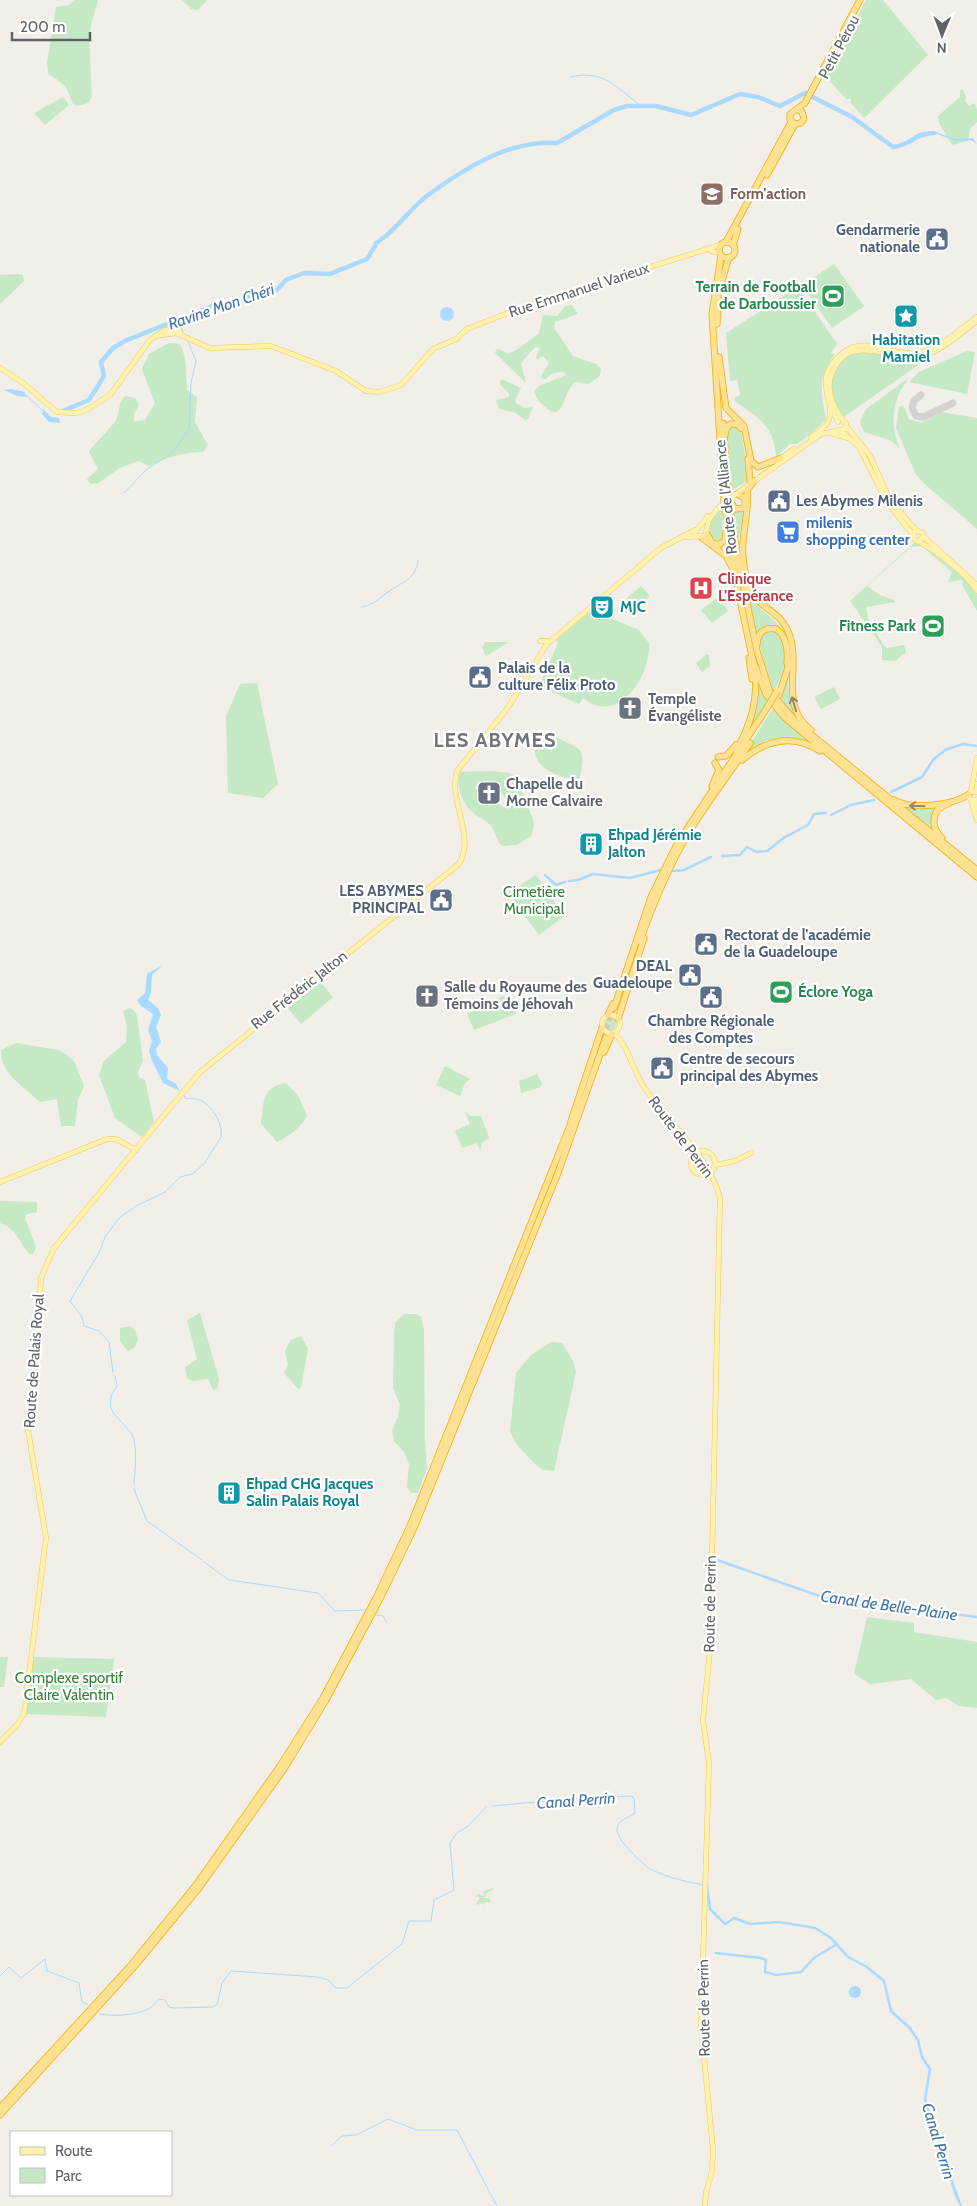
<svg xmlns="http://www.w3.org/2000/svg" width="977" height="2206" viewBox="0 0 977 2206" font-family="Cabin,sans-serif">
<rect width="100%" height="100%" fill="#f1efe8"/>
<g fill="#c5e8c5" fill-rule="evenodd">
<path d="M74 0H98L91 25 89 39 92 97 88 103 78 106 73 104C68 88 63 82 48 74L47 62 56 7 69 5Z"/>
<polygon points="182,0 207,0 198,10 191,9"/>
<polygon points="866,0 883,0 928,55 864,118 851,103 851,99 846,99 826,77"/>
<polygon points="960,90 963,90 966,97 965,101 969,106 974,103 977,109 977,122 970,129 968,141 952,145 939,123 938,116 960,97"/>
<polygon points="63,97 69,105 45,125 34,113"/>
<polygon points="834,264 864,306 832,328 802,285"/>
<polygon points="18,274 23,275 24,281 0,304 0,275"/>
<path d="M798 287 837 344 831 353 835 354C817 378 821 391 826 420L811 434 797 444H790L776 457C774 426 759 418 736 402L734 398 740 395 737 380 730 381 726 333Z"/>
<path d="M572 305 578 314 555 322 554 328 573 356 596 364 601 369C601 378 595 380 588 384L576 382C564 389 567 407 555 413 547 410 536 400 534 391L539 386 566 375 564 372C556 372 551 372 546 379L540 378 549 363 543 356 538 360 536 357 540 348 535 347 521 363 526 383 495 353 496 350 499 349 508 354 518 349 539 333 543 315 557 316 565 306Z"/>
<path d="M169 343 180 344C188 360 185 373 187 390L197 397 195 422 208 445 203 452C184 452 166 458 149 466L138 461 120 468 98 483 90 484 87 479 98 469 89 452C95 442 114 426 117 418 120 409 118 404 125 396L135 398 139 405 134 414V421L145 420 155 403 142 369 149 354Z"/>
<polygon points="967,351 975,352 967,394 909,382 919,372"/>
<path d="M858 352C881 351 904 360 927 359L842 418C829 391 822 364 858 352Z"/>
<path d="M910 377C892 398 889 424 900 449L892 441 864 432 860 422 866 409Z"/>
<polygon points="501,379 521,388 515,400 516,403 525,408 533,407 528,419 525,420 516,413 499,409 496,400 509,397 509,394 500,384"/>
<polygon points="903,405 909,419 921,423 941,412 977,418 977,529 927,486 916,475 896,428 899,407"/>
<polygon points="731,425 740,428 741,431 749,477 749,480 731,491 726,433"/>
<path d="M722 507 723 538 721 542 714 543C704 528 711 519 722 507Z"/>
<polygon points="732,507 744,510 744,519 738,539"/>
<polygon points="915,542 920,543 964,578 977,595 977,611 962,585 963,582 961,580 948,582 952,572 922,546 911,547 867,586 880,595 894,600 895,602 866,607 868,618 884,646 887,648 904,645 906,652 895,661 882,660 882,648 877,639 850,601"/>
<polygon points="641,586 650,596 629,613 621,603"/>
<path d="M746 594C757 608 774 616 783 632 774 623 763 622 756 635Z"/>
<polygon points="718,597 728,611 712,623 701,610"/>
<path d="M591 610 639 630 649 643C651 676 618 727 583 698L579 704 539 686 558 643 555 641Z"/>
<path d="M774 629C792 651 786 670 773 693L758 640 761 633Z"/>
<polygon points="485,642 509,642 486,656 482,648"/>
<polygon points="707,654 709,655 710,666 702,672 696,663"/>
<path d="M789 677C786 695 792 710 803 725L777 700Z"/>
<polygon points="757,681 769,701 744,737"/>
<polygon points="257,683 278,784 263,798 228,793 226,716 240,684"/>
<polygon points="834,687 840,699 821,709 814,697"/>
<polygon points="773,708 811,741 780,738 767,740 744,754"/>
<path d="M551 734C581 752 587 742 579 782 559 775 539 773 534 751Z"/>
<path d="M492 771 509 773 517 779 532 817 534 826 531 836 517 845 502 846C496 840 496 833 491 826 486 819 478 818 472 812 462 803 455 784 460 772ZM479 781 502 793 508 805 505 808 477 792 475 787Z"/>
<polygon points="943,804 931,819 934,832 900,805"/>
<polygon points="536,875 564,916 539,935 508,893"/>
<polygon points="320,981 333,997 301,1024 288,1008"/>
<polygon points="503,996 517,1010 516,1014 474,1030 467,1014"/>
<polygon points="130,1008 135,1011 137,1016 143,1061 138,1072 139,1077 145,1080 154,1122 142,1137 115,1118 99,1075 104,1061 126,1042 127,1027 123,1011"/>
<circle cx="610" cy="1023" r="7"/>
<path d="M16 1043 58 1050 67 1055 74 1061 84 1086 78 1100 75 1126H61L57 1099 40 1102C25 1087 0 1074 1 1050Z"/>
<polygon points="445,1066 470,1079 465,1083 460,1096 436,1085"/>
<polygon points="537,1074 542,1083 541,1087 521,1093 519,1081"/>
<path d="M286 1083 298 1095 307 1116C300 1129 290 1135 277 1142L261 1124C264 1103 261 1087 286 1083Z"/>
<polygon points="465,1112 470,1116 481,1116 489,1138 482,1143 480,1150 477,1143 462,1148 455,1131 470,1124"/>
<polygon points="0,1201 37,1202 37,1212 27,1214 25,1218 36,1247 33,1254 29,1254 14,1232 7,1226 0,1223"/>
<polygon points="200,1313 219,1379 217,1389 213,1390 208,1379 193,1381 187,1378 185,1367 197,1359 187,1320"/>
<polygon points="404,1314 416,1314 421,1317 424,1329 425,1442 427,1468 418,1493 411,1493 407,1487 409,1464 404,1452 394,1441 392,1430 398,1417 400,1405 393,1388 394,1336 395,1323"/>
<polygon points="130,1326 135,1330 138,1340 134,1348 128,1351 120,1341 120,1328"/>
<polygon points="301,1336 308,1349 301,1388 298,1389 284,1373 288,1365 285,1351 291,1340"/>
<polygon points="551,1342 562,1343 573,1361 576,1372 554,1471 543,1470 536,1465 517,1445 510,1432 516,1373 531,1355"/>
<polygon points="867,1617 914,1623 914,1632 977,1642 977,1708 959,1706 946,1698 936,1700 911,1679 870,1684 854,1674"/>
<polygon points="0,1657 8,1657 4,1687 0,1687"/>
<polygon points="32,1657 114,1659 106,1717 24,1714"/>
<polygon points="492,1888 494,1889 487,1893 485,1897 482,1898 489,1898 491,1902 484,1902 485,1906 483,1903 476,1905 480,1897 476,1896 478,1894 483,1896 485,1894 482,1892"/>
</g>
<g fill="#aadaff">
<polygon points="934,131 954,139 973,138 977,144 971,140 955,141 937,134 913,136 923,132"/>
<circle cx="447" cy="314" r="7"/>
<polygon points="11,389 25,392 27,397 17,396 4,390"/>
<polygon points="43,409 51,417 59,418 60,423 49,422 42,414"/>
<polygon points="163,965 152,975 151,992 148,1000 158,1008 161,1015 156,1027 161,1042 156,1049 157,1055 168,1068 167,1079 176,1084 180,1091 163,1083 152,1061 149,1051 152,1041 148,1030 153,1014 141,1006 137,1000 145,993 147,974"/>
<circle cx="855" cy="1992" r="6"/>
<polygon points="931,2120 962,2206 960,2206 955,2196"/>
</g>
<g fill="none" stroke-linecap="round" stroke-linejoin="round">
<g stroke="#aadaff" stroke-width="1">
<path d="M570 77C603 69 616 87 641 106"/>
<polyline points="179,321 183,331"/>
<polyline points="27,396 42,410"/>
<polyline points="124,493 146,470 173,452 189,429 191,383 196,361 187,339"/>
<path d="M361 607C378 604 378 598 391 590 404 581 416 579 418 560"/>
<polyline points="784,671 785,665"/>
<path d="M113 1372 109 1342 99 1331 84 1326 82 1317 70 1301 100 1251 105 1237 119 1218 136 1206 165 1192 180 1177 192 1174 204 1164 221 1137C223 1124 213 1107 202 1101 197 1098 191 1099 185 1098L184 1095"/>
<path d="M115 1376 117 1386C97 1415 128 1419 134 1440 137 1454 135 1470 134 1484"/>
<polyline points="134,1489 147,1521 202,1560"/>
<polyline points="204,1562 229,1580 318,1593 335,1611 365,1610"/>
<polyline points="377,1615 383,1616 386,1622"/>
<path d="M492 1806 569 1799 632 1796 634 1799 635 1813C628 1819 617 1819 617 1830 616 1839 644 1866 652 1870 667 1877 689 1883 705 1885"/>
<polyline points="0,1976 9,1967 21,1978 45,1959 47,1971 79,1983 82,2002 87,2004"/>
<path d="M100 2014C113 2017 139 2015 150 2008 157 2004 156 1997 165 2000L169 2007 174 2008 213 2007 217 2004 222 1983 231 1971 318 1977 328 1980 336 1988H347L402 1944 409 1921H431L434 1900 454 1890 450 1843 456 1834 468 1826 486 1807"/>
<polyline points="331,2146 342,2136 356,2135 388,2119 417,2130 457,2130 497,2206"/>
</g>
<g stroke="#aadaff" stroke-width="2.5">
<polyline points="891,792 922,777 933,760 945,750 963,744 976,746"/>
<polyline points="831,815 851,805 874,800"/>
<polyline points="722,856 740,855 747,847 757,852 767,851 785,837 808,825 814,814 826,813"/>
<polyline points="671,871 684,870 711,857"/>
<polyline points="545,875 556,885 565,882"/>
<polyline points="569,881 578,880 593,874 630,878 661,870"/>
<polyline points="717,1560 828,1599 977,1617"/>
<polyline points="707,1885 710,1909 725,1924 734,1918 750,1924 779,1922 815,1928 831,1938 848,1957 867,1967 884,1981 891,2011 909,2027 918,2040 922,2057 930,2069 925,2099 932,2123"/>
<polyline points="716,1953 761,1958 766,1960 765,1972 776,1975 801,1972 814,1958 837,1944"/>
</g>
<g stroke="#aadaff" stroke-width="4.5">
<path d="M386 236C401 223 413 206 428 195 464 169 510 139 557 143L614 110 627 106H656L691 115 740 94 758 97 780 106 805 93 852 117 893 147C909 146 914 134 934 133"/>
<polyline points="376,243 383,238"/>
<polyline points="65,410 89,400 104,376 101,362 113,348 127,340 212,306 235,305 254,294 277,290 286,280 304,273 330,274 367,259 375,246"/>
</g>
<polyline stroke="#d4d3d0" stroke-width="7" points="921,395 914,401 912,408 916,416 923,417 953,403"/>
<polyline stroke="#ccccc8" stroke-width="5.5" stroke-dasharray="5.5 3" stroke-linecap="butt" points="603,1037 614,1008"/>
<g stroke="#f2c960" stroke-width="5.5">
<g id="major">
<polyline points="711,251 720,253"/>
<polyline points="155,336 176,333 210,348 271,346 336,371 366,391 380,392 401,385 433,349 456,339 467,329 523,307 720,245"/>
<polyline points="0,368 23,383 57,412 77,413 86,410 110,395 150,340 165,330 180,331"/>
<polyline points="830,404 838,422"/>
<polyline points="846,426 869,454 890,500 916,530"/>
<polyline points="841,431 859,447 887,502 913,535"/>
<polyline points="830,433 848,438"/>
<path d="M811 437C817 433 824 429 828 422 838 400 808 379 844 352 866 335 894 357 918 353 940 349 960 329 977 317"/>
<polyline points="780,459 794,449"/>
<path d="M736 494 821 434 845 429 846 424C836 412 825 393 831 376 848 326 894 366 926 355 944 349 962 332 977 321"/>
<polyline points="695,532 708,516"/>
<polyline points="923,536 977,585"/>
<polyline points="684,537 705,536 709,520 717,509"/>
<path d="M920 540 923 537V533L916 530 913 535 914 539C936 551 962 569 977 591"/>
<polyline points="540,641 550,641"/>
<polyline points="977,784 977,792"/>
<polyline points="971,791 977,758"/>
<polyline points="977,792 971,791 968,796 972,801 977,799"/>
<polyline points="971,800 977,820"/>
<polyline points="976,800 977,809"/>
<circle cx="611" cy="1024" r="9"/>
<path d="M614 1033C629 1047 633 1071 644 1087 667 1122 710 1156 720 1198L710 1649 703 1720 709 1763 701 2027 713 2149 712 2172 706 2192 705 2206"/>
<circle cx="703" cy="1163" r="12"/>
<polyline points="715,1165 735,1161 751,1153"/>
<polyline points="0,1182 107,1139 116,1139 136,1150"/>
<path d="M0 1742 16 1726 24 1714 46 1538 28 1430 29 1415 37 1346 41 1278 54 1248 199 1073 459 864C476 836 448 801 457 771L507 709 547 644 661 548 695 530"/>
</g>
</g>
<g stroke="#f9ab00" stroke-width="7">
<g id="highway">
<polyline points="797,109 802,112 804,119 801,123 795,124 790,120 790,114 805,103 860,0"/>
<polyline points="767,175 795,124"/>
<polyline points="726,242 791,122"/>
<circle cx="727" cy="250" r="8"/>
<polyline points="733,245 738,229"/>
<polyline points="721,256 712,314 724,501 737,586 753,661 766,694 784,717 977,877"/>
<polyline points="717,324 718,294 729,257"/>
<polyline points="719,357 726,408 744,426 751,461 758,467 781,458"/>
<polyline points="723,423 729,503 739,565 757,651 770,692 797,723 977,870"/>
<polyline points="725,435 726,429 730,424 737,424 741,428"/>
<polyline points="748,459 750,481"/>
<path d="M754 481 747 490C750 516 739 539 744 565 745 573 746 584 750 591 762 611 783 610 791 640 799 672 780 706 811 730"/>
<polyline points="731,502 735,509 745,508 745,498 737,494"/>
<polyline points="707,534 712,543 719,545 725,540 726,532"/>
<polyline points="702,538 726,556 732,567"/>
<path d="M757 644C758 632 764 627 776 629 787 636 788 651 787 663"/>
<polyline points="749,658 752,679"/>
<polyline points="779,695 790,661"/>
<path d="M736 750C750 727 758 701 755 673"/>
<polyline points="718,757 726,756 736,745"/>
<path d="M742 760C766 740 792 733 820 751"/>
<polyline points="712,786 719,770 715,763"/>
<path d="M894 800C912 810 952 806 969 794"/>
<path d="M942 838C930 827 931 809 948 804"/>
<path d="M640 941C653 904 669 866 689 832 708 801 730 773 750 743"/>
<polyline points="614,1008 651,897 677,844 767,708"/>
<polyline points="608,1015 613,1004"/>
<polyline points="618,1019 644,938"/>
<polyline points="604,1052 612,1034"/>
<polyline points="571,1121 602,1028"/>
<polyline points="0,2108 132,1964 196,1885 280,1766 323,1698 377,1596 410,1526 573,1118"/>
<polyline points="0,2115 134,1967 199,1888 284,1769 326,1700 381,1597 414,1528 558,1173 606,1037"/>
</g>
</g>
<use href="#major" stroke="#fff2af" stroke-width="4.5"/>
<use href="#highway" stroke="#fde293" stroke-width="5.5"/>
<g stroke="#f2c960" stroke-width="5.5" stroke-linecap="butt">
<polyline id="major-bridge" points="717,509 736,494"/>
</g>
<g stroke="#f9ab00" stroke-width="7" stroke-linecap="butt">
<polyline id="highway-bridge" points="767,708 777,691"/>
</g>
<use href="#major-bridge" stroke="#fff2af" stroke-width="4.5"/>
<use href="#highway-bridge" stroke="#fde293" stroke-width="5.5"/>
</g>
<defs><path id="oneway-shaft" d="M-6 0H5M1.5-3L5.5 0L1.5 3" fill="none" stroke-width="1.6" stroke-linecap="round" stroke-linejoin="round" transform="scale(1.25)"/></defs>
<g stroke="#8e8975">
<use href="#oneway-shaft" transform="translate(794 704) rotate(-106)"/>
<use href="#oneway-shaft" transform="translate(917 806) rotate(-178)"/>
</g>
<defs>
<g id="university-square" transform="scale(1.25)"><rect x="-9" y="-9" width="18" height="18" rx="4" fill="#8d6e63" stroke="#fff"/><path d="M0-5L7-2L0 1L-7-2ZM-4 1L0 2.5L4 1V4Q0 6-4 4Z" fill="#fff"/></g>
<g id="civic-square" transform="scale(1.25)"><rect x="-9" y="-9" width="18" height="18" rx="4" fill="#5c6f8a" stroke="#fff"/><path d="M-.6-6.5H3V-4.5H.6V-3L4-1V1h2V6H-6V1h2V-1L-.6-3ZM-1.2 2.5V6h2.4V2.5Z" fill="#fff"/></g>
<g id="stadium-square" transform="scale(1.25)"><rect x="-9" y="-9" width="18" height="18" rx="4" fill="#2e9e5b" stroke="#fff"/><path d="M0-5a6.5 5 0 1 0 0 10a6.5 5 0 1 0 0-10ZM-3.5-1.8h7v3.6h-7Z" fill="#fff"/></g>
<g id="sight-square" transform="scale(1.25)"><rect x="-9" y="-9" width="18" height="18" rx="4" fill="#0f9aa8" stroke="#fff"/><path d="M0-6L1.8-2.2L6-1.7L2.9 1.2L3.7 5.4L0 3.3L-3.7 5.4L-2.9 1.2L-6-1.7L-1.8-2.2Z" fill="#fff"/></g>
<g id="supermarket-square" transform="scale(1.25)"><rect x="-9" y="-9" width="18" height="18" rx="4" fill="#3f7fe0" stroke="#fff"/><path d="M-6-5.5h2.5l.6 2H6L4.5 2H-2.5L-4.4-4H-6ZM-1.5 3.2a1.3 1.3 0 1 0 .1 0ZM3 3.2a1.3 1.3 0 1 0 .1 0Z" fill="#fff"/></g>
<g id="hospital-square" transform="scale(1.25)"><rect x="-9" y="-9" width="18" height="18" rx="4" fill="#e0444e" stroke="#fff"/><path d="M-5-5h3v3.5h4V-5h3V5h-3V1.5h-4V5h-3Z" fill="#fff"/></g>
<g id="theatre-square" transform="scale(1.25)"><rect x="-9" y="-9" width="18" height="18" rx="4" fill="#0f9aa8" stroke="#fff"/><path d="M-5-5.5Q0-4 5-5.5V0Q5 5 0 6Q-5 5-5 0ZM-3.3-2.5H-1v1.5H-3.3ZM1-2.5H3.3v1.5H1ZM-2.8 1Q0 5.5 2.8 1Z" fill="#fff"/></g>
<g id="church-square" transform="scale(1.25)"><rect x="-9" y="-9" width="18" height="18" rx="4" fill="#6b7280" stroke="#fff"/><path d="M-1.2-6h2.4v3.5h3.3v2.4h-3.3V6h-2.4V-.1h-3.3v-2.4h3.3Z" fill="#fff"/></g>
<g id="building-square" transform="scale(1.25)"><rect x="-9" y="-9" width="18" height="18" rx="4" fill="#0f9aa8" stroke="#fff"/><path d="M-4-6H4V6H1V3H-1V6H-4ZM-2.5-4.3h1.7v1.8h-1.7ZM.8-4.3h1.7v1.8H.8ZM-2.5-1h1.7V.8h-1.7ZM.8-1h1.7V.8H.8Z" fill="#fff"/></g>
</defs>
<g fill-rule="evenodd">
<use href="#university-square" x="712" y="194"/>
<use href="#civic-square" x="937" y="239"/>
<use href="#stadium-square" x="833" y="296"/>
<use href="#sight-square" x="906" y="316"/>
<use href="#civic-square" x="779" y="501"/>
<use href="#supermarket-square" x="788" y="532"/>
<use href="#hospital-square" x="701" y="588"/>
<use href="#theatre-square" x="602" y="607"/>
<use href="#stadium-square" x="933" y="626"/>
<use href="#civic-square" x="480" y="677"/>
<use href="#church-square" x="630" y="708"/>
<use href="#church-square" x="489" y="793"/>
<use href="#building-square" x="591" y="844"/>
<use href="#civic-square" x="441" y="900"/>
<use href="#civic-square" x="706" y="944"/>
<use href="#civic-square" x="690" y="975"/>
<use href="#stadium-square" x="781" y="992"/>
<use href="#church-square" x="427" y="996"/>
<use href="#civic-square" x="711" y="997"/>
<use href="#civic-square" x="662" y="1068"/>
<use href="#building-square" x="229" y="1493"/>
</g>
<g text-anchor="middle" stroke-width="4.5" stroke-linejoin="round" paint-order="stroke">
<g font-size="15" fill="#5f6368" stroke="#fff">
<text transform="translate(839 47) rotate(-62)" y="5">Petit Pérou</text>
<text transform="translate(579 290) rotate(-18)" y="5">Rue Emmanuel Varieux</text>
<text transform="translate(726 497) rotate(-96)" y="5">Route de l'Alliance</text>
<text transform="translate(299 990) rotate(-38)" y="5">Rue Frédéric Jalton</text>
<text transform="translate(681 1137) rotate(53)" y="5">Route de Perrin</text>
<text transform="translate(34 1361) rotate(-86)" y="5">Route de Palais Royal</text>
<text transform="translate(710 1604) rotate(-89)" y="5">Route de Perrin</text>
<text transform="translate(704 2008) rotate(-91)" y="5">Route de Perrin</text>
</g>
<g font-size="15" font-weight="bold" fill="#785e54" stroke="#fff" text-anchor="start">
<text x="730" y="199">Form'action</text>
</g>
<g font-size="15" font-weight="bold" fill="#4e5e75" stroke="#fff" text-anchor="start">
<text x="920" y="235" text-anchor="end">Gendarmerie<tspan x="920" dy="17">nationale</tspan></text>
<text x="796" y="506">Les Abymes Milenis</text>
<text x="498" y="673">Palais de la<tspan x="498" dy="17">culture Félix Proto</tspan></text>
<text x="424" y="896" text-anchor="end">LES ABYMES<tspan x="424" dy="17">PRINCIPAL</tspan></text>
<text x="724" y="940">Rectorat de l'académie<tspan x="724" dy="17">de la Guadeloupe</tspan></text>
<text x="672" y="971" text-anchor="end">DEAL<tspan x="672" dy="17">Guadeloupe</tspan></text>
<text x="711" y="1026" text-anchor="middle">Chambre Régionale<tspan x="711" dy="17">des Comptes</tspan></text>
<text x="680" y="1064">Centre de secours<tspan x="680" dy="17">principal des Abymes</tspan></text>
</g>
<g font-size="15" font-weight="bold" fill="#27864d" stroke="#fff" text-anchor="end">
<text x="816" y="292">Terrain de Football<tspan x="816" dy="17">de Darboussier</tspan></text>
<text x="916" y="631">Fitness Park</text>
<text x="798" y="997" text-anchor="start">Éclore Yoga</text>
</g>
<g font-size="15" font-weight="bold" fill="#0d838f" stroke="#fff" text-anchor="start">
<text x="906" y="345" text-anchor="middle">Habitation<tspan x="906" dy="17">Mamiel</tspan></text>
<text x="620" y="612">MJC</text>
<text x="608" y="840">Ehpad Jérémie<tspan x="608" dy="17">Jalton</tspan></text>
<text x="246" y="1489">Ehpad CHG Jacques<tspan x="246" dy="17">Salin Palais Royal</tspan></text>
</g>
<g font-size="15" font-weight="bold" fill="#366cbe" stroke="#fff" text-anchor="start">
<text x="806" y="528">milenis<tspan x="806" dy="17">shopping center</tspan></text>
</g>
<g font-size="15" font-weight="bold" fill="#be3a42" stroke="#fff" text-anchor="start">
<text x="718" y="584">Clinique<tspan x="718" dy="17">L'Espérance</tspan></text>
</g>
<g font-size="15" font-weight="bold" fill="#5b616d" stroke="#fff" text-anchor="start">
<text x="648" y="704">Temple<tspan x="648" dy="17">Évangéliste</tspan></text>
<text x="506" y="789">Chapelle du<tspan x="506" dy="17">Morne Calvaire</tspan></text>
<text x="444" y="992">Salle du Royaume des<tspan x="444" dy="17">Témoins de Jéhovah</tspan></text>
</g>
<g font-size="15" fill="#348238" stroke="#fff">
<text x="534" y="897">Cimetière<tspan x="534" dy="17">Municipal</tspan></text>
<text x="69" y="1683">Complexe sportif<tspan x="69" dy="17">Claire Valentin</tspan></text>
</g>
<g font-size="16" font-style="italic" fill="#4174aa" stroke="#fff">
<text transform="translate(221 306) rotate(-19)" y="6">Ravine Mon Chéri</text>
<text transform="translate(889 1605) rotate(8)" y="6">Canal de Belle-Plaine</text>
<text transform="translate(576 1800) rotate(-4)" y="6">Canal Perrin</text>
<text transform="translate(939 2141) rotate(73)" y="6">Canal Perrin</text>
</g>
<g font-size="20" font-weight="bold" letter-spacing="1" fill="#70757a" stroke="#fff">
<text x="495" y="747">LES ABYMES</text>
</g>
</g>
<rect x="10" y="2131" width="162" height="65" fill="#ffffff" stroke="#bfc1c3"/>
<rect x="20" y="2147" width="25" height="8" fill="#fff2af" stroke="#bfc1c3"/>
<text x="55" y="2156" font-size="15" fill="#5f6368">Route</text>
<rect x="20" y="2168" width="25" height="15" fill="#c5e8c5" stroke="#bfc1c3"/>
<text x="55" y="2181" font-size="15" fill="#5f6368">Parc</text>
<g transform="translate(942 35) rotate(181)" stroke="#ffffff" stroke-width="4" paint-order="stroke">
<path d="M0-4L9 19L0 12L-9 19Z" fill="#5f6368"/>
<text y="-8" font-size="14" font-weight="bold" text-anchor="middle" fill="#5f6368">N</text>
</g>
<path d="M12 32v8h78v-8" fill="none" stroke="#5f6368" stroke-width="2.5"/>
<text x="20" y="32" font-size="15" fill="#5f6368" stroke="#ffffff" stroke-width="4" paint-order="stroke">200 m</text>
</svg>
